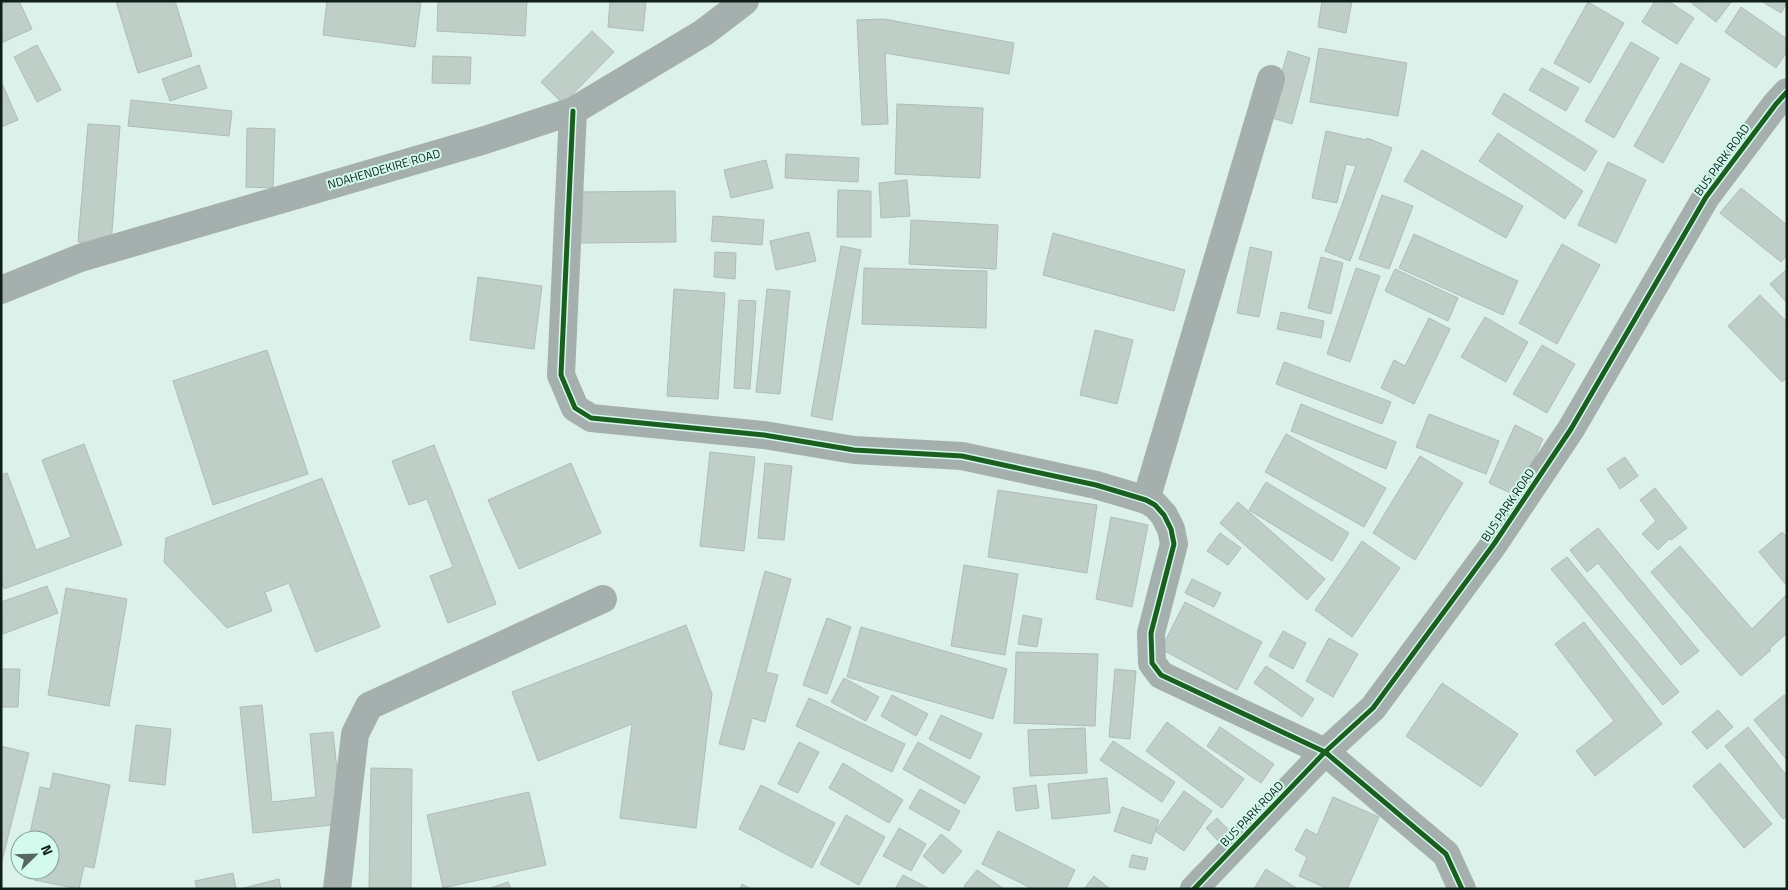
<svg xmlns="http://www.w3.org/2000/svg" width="1788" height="890" viewBox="0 0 1788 890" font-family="'Titillium Web',sans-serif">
<rect width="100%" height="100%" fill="#dcf1e9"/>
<g fill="#bfcec6" stroke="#aebdb5">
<polygon points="8,1 19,1 32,29 1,43 1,5"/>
<polygon points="116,1 175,1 192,56 138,73"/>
<polygon points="327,1 421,1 415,47 323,35"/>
<polygon points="438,1 527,1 525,36 437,31"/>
<polygon points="610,1 646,1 643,31 608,27"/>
<polygon points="1322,1 1352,1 1346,33 1318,27"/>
<polygon points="1655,1 1668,1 1694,18 1677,44 1642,22"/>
<polygon points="1689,1 1732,1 1716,22"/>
<polygon points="1761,1 1787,1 1787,2 1781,13"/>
<polygon points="1588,2 1624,23 1590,83 1554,63"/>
<polygon points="1741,7 1787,39 1787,52 1776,68 1725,32"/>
<polygon points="884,19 1014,43 1009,74 885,53 888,124 862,125 857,20"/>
<polygon points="592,31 614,52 563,104 541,82"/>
<polygon points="1631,42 1659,58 1614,138 1585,121"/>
<polygon points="37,45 61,90 37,102 14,57"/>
<polygon points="1319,48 1407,63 1398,116 1310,102"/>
<polygon points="1288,51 1310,58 1292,124 1269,117"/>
<polygon points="433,56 471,57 470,84 432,83"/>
<polygon points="1681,63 1710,79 1663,163 1634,146"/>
<polygon points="199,65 207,88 170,101 162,79"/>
<polygon points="1542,68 1579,88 1566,111 1529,90"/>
<polygon points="1,81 18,120 1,127"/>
<polygon points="1504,93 1597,151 1585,171 1492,114"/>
<polygon points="131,100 232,111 229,136 128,126"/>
<polygon points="897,104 983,108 980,178 895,174"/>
<polygon points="88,124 120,126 111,245 78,242"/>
<polygon points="247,128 275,129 273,188 246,187"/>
<polygon points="1326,131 1366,140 1367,138 1392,148 1350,261 1325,251 1356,166 1346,164 1337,203 1312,198"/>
<polygon points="1498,133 1583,191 1565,219 1479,161"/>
<polygon points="1422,150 1523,206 1506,238 1404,181"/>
<polygon points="786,154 859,158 858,182 785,178"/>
<polygon points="766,160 773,188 731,198 724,170"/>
<polygon points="1608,162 1646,180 1616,243 1578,225"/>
<polygon points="907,180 910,216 881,218 879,183"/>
<polygon points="1741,188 1787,225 1787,255 1781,262 1720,213"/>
<polygon points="838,190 871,191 871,237 837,237"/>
<polygon points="675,191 676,242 578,243 578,192"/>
<polygon points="1382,195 1413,206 1389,269 1359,259"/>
<polygon points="713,216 764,220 762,245 711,241"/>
<polygon points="911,220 998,225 996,269 909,264"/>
<polygon points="809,232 816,261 776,270 770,241"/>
<polygon points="1053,233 1185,270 1174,311 1043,275"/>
<polygon points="1414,234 1518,281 1503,315 1399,268"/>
<polygon points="1562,244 1600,265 1557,344 1519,323"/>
<polygon points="841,246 861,250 832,420 811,416"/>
<polygon points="1250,247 1272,252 1259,317 1237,313"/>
<polygon points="715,252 736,253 735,279 714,277"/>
<polygon points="1321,257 1343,263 1331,314 1308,308"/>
<polygon points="864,268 987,271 986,328 862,324"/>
<polygon points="1356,268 1380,276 1350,362 1327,354"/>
<polygon points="1395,269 1458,298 1448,321 1385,291"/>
<polygon points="1787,269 1787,303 1770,284"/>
<polygon points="478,277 542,286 534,349 470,340"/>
<polygon points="674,289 725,293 718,399 667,396"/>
<polygon points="767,289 790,291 780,394 756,392"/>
<polygon points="1760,295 1787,322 1787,378 1782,382 1728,326"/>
<polygon points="739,300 756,301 750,389 734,388"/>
<polygon points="1281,312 1324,321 1321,338 1277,329"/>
<polygon points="1485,317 1528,342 1506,382 1461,357"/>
<polygon points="1429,318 1450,329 1414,404 1381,388 1394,360 1405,366"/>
<polygon points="1095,330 1133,340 1117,404 1080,395"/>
<polygon points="1542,345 1575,364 1547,413 1513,394"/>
<polygon points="267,350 308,474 213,505 173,381"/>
<polygon points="1284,362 1391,402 1382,424 1276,384"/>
<polygon points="1301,404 1396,442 1386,469 1291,431"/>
<polygon points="1429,414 1499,441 1486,474 1416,447"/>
<polygon points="1515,425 1543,439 1517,496 1489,483"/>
<polygon points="1286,434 1386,488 1364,527 1265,472"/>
<polygon points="84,444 122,545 4,589 1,580 1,475 7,473 36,550 71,537 42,460"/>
<polygon points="434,445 496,604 448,623 430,576 453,567 427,499 409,505 392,461"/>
<polygon points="710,452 755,457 744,551 700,546"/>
<polygon points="1420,456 1463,483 1415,560 1373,533"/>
<polygon points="1625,457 1638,476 1620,489 1607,469"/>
<polygon points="571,463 601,533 519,569 488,500"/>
<polygon points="765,463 792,466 784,540 758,538"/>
<polygon points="322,478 380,627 316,652 289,583 265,592 272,611 227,628 164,562 166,538"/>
<polygon points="1266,482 1349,533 1332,561 1249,510"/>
<polygon points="1655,488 1687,528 1671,540 1670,538 1658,550 1642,534 1656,521 1640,500"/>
<polygon points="998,490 1097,505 1087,573 988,557"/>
<polygon points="1238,502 1325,579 1307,600 1220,523"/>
<polygon points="1111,517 1148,525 1132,607 1096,599"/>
<polygon points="1598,528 1699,651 1681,665 1598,563 1587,572 1570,550"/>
<polygon points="1782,532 1787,537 1787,586 1759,552"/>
<polygon points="1220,533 1241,548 1228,565 1207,551"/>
<polygon points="1362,541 1400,568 1352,637 1315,610"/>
<polygon points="1680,546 1752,629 1787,594 1787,633 1769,649 1771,650 1741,676 1651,572"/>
<polygon points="1567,557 1679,692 1663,705 1551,569"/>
<polygon points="964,565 1018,574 1005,655 951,646"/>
<polygon points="765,571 791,579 766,672 778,675 765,722 752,718 744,750 719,744"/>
<polygon points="1192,579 1221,593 1214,607 1185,593"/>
<polygon points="47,586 58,613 3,634 1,602"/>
<polygon points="66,588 127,599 109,706 48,695"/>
<polygon points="1185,602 1262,642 1237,690 1161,649"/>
<polygon points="1023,615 1042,619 1037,647 1018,644"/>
<polygon points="827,618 851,627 827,694 803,685"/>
<polygon points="1584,622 1662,724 1595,776 1576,751 1614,721 1555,644"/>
<polygon points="686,625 712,694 696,828 620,818 632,724 538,761 512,692"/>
<polygon points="861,627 1007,669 993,719 847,677"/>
<polygon points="1283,631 1306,643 1293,669 1269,656"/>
<polygon points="1329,638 1358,654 1333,697 1306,681"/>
<polygon points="1016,652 1098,654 1095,726 1014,723"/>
<polygon points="1266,666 1314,699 1302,717 1254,683"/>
<polygon points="1,669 20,669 18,707 1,707"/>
<polygon points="1115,669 1136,671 1130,739 1109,737"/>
<polygon points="844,678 879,697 866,721 831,702"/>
<polygon points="1442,683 1518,734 1481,787 1406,736"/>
<polygon points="892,695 928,714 916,736 881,716"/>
<polygon points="1784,695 1787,699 1787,760 1754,720"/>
<polygon points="809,698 905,744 892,772 796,726"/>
<polygon points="262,705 272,802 316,797 310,734 333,732 343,824 253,833 240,707"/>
<polygon points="1718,710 1733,727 1707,749 1692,732"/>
<polygon points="941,715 982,734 970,759 929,739"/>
<polygon points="1167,722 1244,779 1222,808 1146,751"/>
<polygon points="136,725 171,729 165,785 129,781"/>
<polygon points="1220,727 1274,764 1261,783 1207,746"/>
<polygon points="1748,727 1787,776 1787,816 1783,819 1725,746"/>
<polygon points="1085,728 1087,773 1030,776 1028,730"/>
<polygon points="1113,741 1175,782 1162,802 1100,760"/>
<polygon points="799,742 819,752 798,793 778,784"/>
<polygon points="918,742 980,777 965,804 903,769"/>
<polygon points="1,746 29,753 1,865"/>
<polygon points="843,763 903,800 889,823 829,788"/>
<polygon points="1720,763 1772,824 1744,848 1693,786"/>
<polygon points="371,768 412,769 411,889 369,889"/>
<polygon points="53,773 110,785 94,868 84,866 79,889 34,880 36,870 50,870 50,840 42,840 43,836 30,833 40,787 50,789"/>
<polygon points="1107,778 1110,813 1052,819 1048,784"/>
<polygon points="761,785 835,823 812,868 739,829"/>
<polygon points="1036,785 1039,808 1016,811 1013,788"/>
<polygon points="920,789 960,811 949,831 909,808"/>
<polygon points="1184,791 1212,811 1184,851 1155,831"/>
<polygon points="529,792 546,865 443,888 427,815"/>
<polygon points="1333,797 1379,817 1347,889 1328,889 1299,876 1307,857 1295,850 1306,829 1317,835"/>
<polygon points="1122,807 1159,820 1151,844 1114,831"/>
<polygon points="846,815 885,837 859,885 820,864"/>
<polygon points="1217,818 1231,832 1219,842 1206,828"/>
<polygon points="899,828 926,844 911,871 883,856"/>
<polygon points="998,831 1075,870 1066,889 1033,889 982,864"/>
<polygon points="941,834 962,851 943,874 923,856"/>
<polygon points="1132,855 1148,858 1145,870 1129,867"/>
<polygon points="1266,869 1298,889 1254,889"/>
<polygon points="977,870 1004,889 966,889 964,886"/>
<polygon points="233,873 236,889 197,889 195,881"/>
<polygon points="903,875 928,888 928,889 895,889"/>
<polygon points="1094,876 1110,889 1084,889"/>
<polygon points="279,879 281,889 244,889 244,888"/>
<polygon points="508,882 511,889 488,889"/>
<polygon points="742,884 751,889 740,889"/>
</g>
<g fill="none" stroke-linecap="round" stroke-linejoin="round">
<g stroke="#a5afad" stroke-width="28">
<polyline points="573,111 561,375 575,408 591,418 764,435 854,450 962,456 1096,485 1146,500 1155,505 1164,515 1171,529 1174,544 1151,633 1152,663 1161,675 1325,752 1446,854 1462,889"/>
<polyline points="1,290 80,258 485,140 573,111 703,33 745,1"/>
<polyline points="1146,500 1271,79"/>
<polyline points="337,889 355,734 369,706 603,599"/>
<polyline points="1194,889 1325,752 1373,708 1494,544 1571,429 1706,197 1776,104 1787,92"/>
</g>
<g stroke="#d3faec" stroke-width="8">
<g id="cycleway">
<polyline points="573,111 561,375 575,408 591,418 764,435 854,450 962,456 1096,485 1146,500 1155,505 1164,515 1171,529 1174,544 1151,633 1152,663 1161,675 1325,752 1446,854 1462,889"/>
<polyline points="1194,889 1325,752 1373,708 1494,544 1571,429 1706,197 1776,104 1787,92"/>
</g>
</g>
<use href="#cycleway" stroke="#1b5e20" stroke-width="5"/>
</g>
<g text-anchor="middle" stroke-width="4" stroke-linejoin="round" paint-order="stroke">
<g font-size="12" fill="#0f1e19" stroke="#d3faec">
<text transform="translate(1722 160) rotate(-54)" y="4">BUS PARK ROAD</text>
<text transform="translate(384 169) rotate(-16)" y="4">NDAHENDEKIRE ROAD</text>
<text transform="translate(1508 505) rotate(-56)" y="4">BUS PARK ROAD</text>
<text transform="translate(1252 814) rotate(-46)" y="4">BUS PARK ROAD</text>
</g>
</g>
<rect width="1788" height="890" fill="none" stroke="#0f1e19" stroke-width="5"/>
<g transform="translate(35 855) rotate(67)"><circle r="24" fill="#d3faec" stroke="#85a298"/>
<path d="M0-4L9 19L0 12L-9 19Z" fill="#576862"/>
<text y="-8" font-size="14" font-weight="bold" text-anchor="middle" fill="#0f1e19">N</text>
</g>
</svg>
